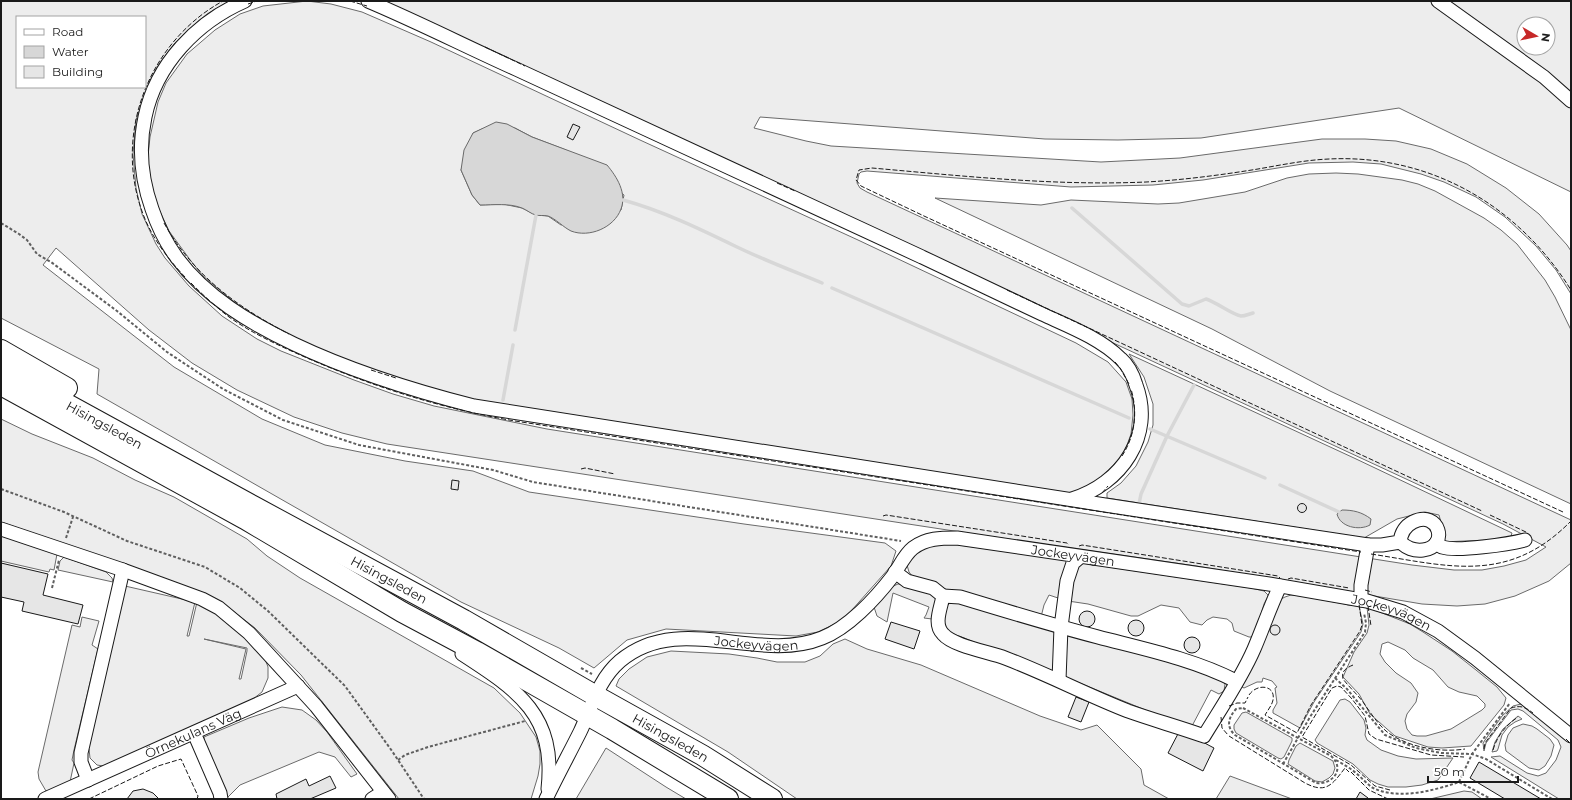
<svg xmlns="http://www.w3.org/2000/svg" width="1572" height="800" viewBox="0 0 1572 800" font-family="Montserrat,sans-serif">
<rect width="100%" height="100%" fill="#fff"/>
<g fill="#ededed" stroke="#6a6a6a" fill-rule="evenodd">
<path d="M1 1H230L207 14 184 34 174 44 159 64 149 83 136 120 133 154 136 188 142 214 156 244 165 258 189 286 222 316 257 339 281 351 354 380 393 394 434 406 547 429 1412 565 1454 570H1482L1504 566 1526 560 1546 547 1503 524 377 1H1571V192L1399 108 1201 138 1118 140 1045 139 760 117 754 128 806 141 831 146 1101 162 1180 158 1322 139H1365L1396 141 1431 149 1467 164 1506 188 1539 214 1567 245 1571 251V294L1556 270 1536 246 1505 217 1476 197 1444 182 1421 174 1381 164 1353 162 1309 163 1203 180 1153 185 1071 187 867 171 861 172 859 174 857 183 860 188 867 192 1571 520V563L1549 581 1515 596 1485 604 1457 606 1422 604 1196 566 980 535 387 444 342 433 294 417 237 390 192 363 149 330 56 248 43 265 174 367 262 419 325 445 405 461 473 471 529 492 744 524 885 543 896 551 891 566 843 620 818 632 796 636 666 629 627 640 594 668 559 648 461 602 97 394 99 369 1 318ZM17 17H145V87H17ZM1524 24H1548V48H1524Z"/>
<path d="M307 1 331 4 362 12 431 42 640 140 858 240 1076 343 1108 362 1126 382 1132 399 1133 415 1131 434 1126 448 1120 458 1103 476 1075 494 459 398 357 365 285 334 243 309 228 297 203 276 191 261 169 231 156 203 149 175 148 156 150 137 158 102 166 83 187 54 215 30 240 14 263 6ZM515 128 532 137 566 150 624 195 621 210 561 225 548 216 536 215 522 208 503 204 480 205 472 195 461 170 473 133 482 129Z"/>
<polygon points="1336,173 1358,174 1402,180 1418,184 1435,191 1484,218 1501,230 1517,244 1545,280 1555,297 1571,330 1571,504 1330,391 1212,329 935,198 1041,205 1071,200 1158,204 1179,203 1245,192 1287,178 1309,174"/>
<polygon points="1129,354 1354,458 1512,533 1510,539 1442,542 1442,526 1439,515 1425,512 1397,519 1364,538 1107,498 1107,493 1121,483 1136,466 1148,442 1153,425 1153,404 1144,377"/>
<polygon points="1,419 32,434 93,458 135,480 174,497 247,539 267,556 300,578 494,688 520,713 536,737 540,751 540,764 538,776 531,799 399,799 301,675 255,628 225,605 206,594 1,522"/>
<polygon points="1,534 57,554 54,570 50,569 49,572 1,561"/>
<polygon points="938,542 1067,560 1061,599 1049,595 1044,605 1041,617 952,592 914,578 909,572 907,565 918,550"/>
<polygon points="64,557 106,572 112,578 113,582 58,570 60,561"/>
<polygon points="1082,563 1251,588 1264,591 1268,595 1267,598 1264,604 1256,631 1252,637 1249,637 1234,631 1232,623 1227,619 1213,617 1207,620 1202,625 1190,622 1179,608 1161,605 1138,616 1131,616 1088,604 1068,601 1073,570"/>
<polygon points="898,584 903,584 933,594 936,600 932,619 924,618 926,615 929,607 893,593 887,622 877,616 874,607 889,588"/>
<path d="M125 586 195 602 187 636H189L197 602 231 623 265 659 268 667V678L262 692 253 699 108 765 103 766 97 765 90 758 89 749 88 748ZM204 639 247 648V651L241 679H239L246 649Z"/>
<polygon points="1291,595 1302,596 1345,604 1348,605 1359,606 1363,624 1361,632 1314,702 1300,728 1273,713 1273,710 1277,703 1275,688 1277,687 1272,681 1263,678 1262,682 1257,682 1244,688 1242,687 1277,601 1285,597"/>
<polygon points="953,600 1055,629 1056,674 951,633 945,627 944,622 946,607"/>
<path d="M1367 607 1410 624 1423 632 1452 651 1476 670 1497 687 1506 698 1504 705 1471 746 1442 748 1428 747 1395 736 1370 714 1359 694 1343 677 1354 652 1367 633 1369 625ZM1388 642 1405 650 1413 658 1433 670 1448 687 1459 692 1477 696 1485 704V707L1482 710 1451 729 1426 736H1417L1412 735 1407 729 1405 721 1407 714 1416 702 1418 693 1411 683 1396 673 1385 662 1380 654 1382 644Z"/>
<polygon points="82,617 99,621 92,645 98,649 74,750 72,760 74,763 70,782 53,790 46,791 39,779 38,772 72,625 80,627"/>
<polygon points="1065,633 1141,652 1220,679 1225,684 1224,691 1219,694 1211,690 1192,726 1160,716 1065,677"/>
<polygon points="845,639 867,649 921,665 1040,716 1081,730 1097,725 1141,769 1144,785 1169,799 797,799 728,752 616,686 619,679 629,669 647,657 671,651 729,654 757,658 777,662 805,662 820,656 833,644"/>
<polygon points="1345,699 1350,702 1364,720 1366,728 1365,735 1367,740 1381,750 1398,756 1416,759 1453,758 1438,780 1422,785 1406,787 1388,787 1378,784 1370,780 1353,764 1317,743 1315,740 1340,700"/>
<polygon points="1521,704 1571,743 1571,799 1559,799 1491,757 1500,756 1527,773 1538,776 1546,773 1556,760 1561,747 1558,740 1523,711 1518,709 1511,710 1486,743 1484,751 1483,743 1485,740 1502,716 1513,706"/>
<polygon points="282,707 302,710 316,720 327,732 357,774 351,777 335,757 319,752 240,785 228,797 205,754 204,737 249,718"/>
<polygon points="1246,712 1292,738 1292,741 1284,757 1281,759 1278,758 1236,733 1234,729 1234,725 1242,713"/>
<polygon points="1518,716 1522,719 1515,722 1508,727 1502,735 1498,749 1497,751 1492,752 1495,742 1503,729"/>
<polygon points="1523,724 1532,726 1537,729 1550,739 1554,745 1551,756 1545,766 1539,770 1529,768 1506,751 1505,745 1508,735 1513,728"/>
<polygon points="1300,743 1333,761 1335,768 1333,774 1329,778 1322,782 1315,781 1288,764 1289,760 1296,746"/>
<polygon points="606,748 666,787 686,799 576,799"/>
<polygon points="1230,776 1292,799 1216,799"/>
<polygon points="1464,791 1472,792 1482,799 1430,799"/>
</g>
<g fill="#d7d7d7" stroke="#6a6a6a">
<path d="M496 122 507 124 532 137 607 165C617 177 627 193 621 209 614 228 589 238 571 231 563 227 556 219 548 216 544 215 539 216 536 215 531 214 527 210 522 208 509 203 494 205 480 205L472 195 461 170 464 150 473 133Z"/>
<path d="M1342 510C1353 510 1362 512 1371 519L1370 525C1359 531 1340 527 1337 514Z"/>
</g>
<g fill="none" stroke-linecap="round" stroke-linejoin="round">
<g stroke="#d7d7d7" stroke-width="3.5">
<path d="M623 200C663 211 700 229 737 247 764 260 793 271 822 283"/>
<path d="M1072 208 1182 304 1189 306 1206 299C1216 302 1233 315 1241 316 1245 316 1249 314 1253 313"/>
<polyline points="832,288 1129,418"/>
<polyline points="515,330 536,215"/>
<polyline points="503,400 513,345"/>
<polyline points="1150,429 1265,478"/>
<polyline points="1280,485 1339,512"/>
<polyline points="1139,504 1141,494 1167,436 1194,385"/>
</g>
</g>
<g fill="#e6e6e6" stroke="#1a1a1a">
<polygon points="573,124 580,127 573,140 567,137"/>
<polygon points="452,480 459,481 458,490 451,489"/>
<circle cx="1302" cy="508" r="4.5"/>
<polygon points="1,563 48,574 43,595 83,605 78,624 22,611 24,602 1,597"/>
<circle cx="1087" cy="619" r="8"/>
<circle cx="1136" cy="628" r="8"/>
<polygon points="891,622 920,631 914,649 885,639"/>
<circle cx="1275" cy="630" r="5"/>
<circle cx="1192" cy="645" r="8"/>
<polygon points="1076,697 1089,702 1081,722 1068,717"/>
<polygon points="1180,730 1214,748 1203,771 1168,753"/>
<polygon points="1479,762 1541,799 1505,799 1470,778"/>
<polygon points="330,776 336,788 310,799 277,799 276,794 306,779 309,786"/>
<polygon points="143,789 153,793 159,799 127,799 133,791"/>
<polygon points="1360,792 1368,798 1368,799 1356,799"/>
</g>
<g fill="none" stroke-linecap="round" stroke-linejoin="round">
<g stroke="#1a1a1a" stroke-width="15">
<g id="minor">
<path d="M245 1C197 22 156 64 145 117 138 149 141 178 152 209 158 227 166 243 177 258 206 297 250 323 294 344 353 372 411 390 474 406L1105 505 1368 545H1382L1400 542C1407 548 1413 551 1423 550 1450 547 1439 509 1413 522 1405 526 1401 533 1400 542"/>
<path d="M368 1C418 22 467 47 516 69 652 131 787 194 922 257 962 276 1002 295 1042 314 1068 326 1100 338 1121 359 1129 366 1133 375 1136 385 1155 436 1121 484 1072 499"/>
<polyline points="1438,1 1544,77 1571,101"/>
<polyline points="1,529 123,570 202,599 219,608 249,633 316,706 389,799"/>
<path d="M1436 543C1437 544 1441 547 1442 547 1457 552 1509 544 1525 540"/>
<path d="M895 572 907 581 933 588 943 596C941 608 933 624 943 634 953 646 989 652 1005 658 1047 674 1087 695 1128 711 1153 720 1179 727 1204 736 1221 708 1241 679 1254 649 1263 628 1270 607 1280 586"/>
<path d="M943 596 960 597C1006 611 1052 625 1098 637 1144 649 1193 659 1236 681"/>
<polyline points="1361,600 1361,585 1368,545"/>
<path d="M462 654C519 691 556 715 548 789"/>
<polyline points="1059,680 1061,627 1067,581 1073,563 1080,557"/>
<polyline points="194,733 220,793 221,799"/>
<polyline points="88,780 81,762 81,753 123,570"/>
<path id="s1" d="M45 799 298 686"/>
<polyline points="372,799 383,792"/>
<path id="s2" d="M546 799C557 776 569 754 580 732 592 707 598 680 620 661 679 611 758 664 822 638 848 628 875 599 892 577 899 568 904 555 913 548 926 538 941 538 957 538L1269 584 1367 601 1403 612 1438 631 1475 658 1571 736"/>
</g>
</g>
<g stroke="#1a1a1a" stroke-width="22">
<g id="highway">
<polyline points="1,350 67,388"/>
<path id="s3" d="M1 368 253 506 464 620 596 696 702 755 772 799"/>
<polyline points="1,385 245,519 402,612 477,652 612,729 728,799"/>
</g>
</g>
<g stroke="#5f5f5f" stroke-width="2" stroke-dasharray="3 2" stroke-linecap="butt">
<polyline points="1,223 19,234 27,240 37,254 51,262 117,311 167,352 223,389 283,420 359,445 493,470 533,482 901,541"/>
<polyline points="1,489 64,512 127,541 205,567 240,588 268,611 345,686 392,751 424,799"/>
<polyline points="66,538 73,517"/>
<polyline points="52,588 59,560"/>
<polyline points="581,668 592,674"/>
<polyline points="1335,678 1347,689 1385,735 1416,748 1441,753 1472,754 1486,759 1552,799"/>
<path d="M1243 708 1331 756C1346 769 1332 785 1316 783L1235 735C1226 727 1228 718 1236 709Z"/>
<polyline points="398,760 405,755 428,747 525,721"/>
<path d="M1336 760C1343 764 1350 768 1356 773 1362 778 1367 784 1373 788 1398 800 1433 791 1459 782L1491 799"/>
<polyline points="1283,764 1310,717 1365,632 1366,623 1364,613"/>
<polyline points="1459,782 1472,754 1510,703"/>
</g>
<use href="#minor" stroke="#fff" stroke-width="13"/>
<use href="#highway" stroke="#fff" stroke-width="20"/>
<g stroke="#1a1a1a" stroke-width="1" stroke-dasharray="5 2" stroke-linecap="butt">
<polyline points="350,1 367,6"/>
<polyline points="248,4 257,1"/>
<polyline points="485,47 525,66"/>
<polyline points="777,183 795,191"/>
<path d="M164 223C193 275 237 307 289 334"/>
<path d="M185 277C168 259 152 238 143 214 113 135 148 42 223 1"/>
<path d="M191 283C203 295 216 307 229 317 253 334 280 346 307 358 374 387 443 409 515 421L1361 552"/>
<polyline points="1007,290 1482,511"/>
<polyline points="1115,362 1120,368 1129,384"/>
<polyline points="371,370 396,378"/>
<path d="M1122 456C1135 436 1138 412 1131 389"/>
<polyline points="581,469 585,468 615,474"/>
<polyline points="1102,493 1108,486"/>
<path d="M1563 512 924 216 861 186 856 180 859 170 872 168C963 176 1055 186 1146 182 1183 180 1221 175 1258 169 1281 165 1305 160 1329 159 1430 154 1518 205 1571 290"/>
<polyline points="1490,515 1528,533"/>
<polyline points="883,516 886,515 1067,543 1069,545"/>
<polyline points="1079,546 1082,545 1278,576 1280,578"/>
<path d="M1371 554C1449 566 1508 585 1571 521"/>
<polyline points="1288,579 1291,578 1349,588"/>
<polyline points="1365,590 1372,592"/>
<polyline points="1368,606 1371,626"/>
<path d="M1353 665C1346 668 1341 671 1343 679 1349 687 1357 694 1363 702 1370 712 1377 723 1386 731 1406 747 1440 753 1465 749"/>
<path d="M1249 695C1257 683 1276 685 1273 700 1272 705 1268 710 1265 715L1297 733 1311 705 1360 631 1362 625 1359 604"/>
<polyline points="1229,706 1237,703 1245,703 1248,697"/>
<polyline points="1221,717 1222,728 1228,735"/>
<path d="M1229 736 1305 783C1326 794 1332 785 1345 768L1349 772"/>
<polyline points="1566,739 1571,744"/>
<path d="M1484 749 1485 743 1511 708C1521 705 1525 707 1533 713"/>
<path d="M1493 750C1497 736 1506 725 1518 717"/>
<polyline points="1351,772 1369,790 1388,799"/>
<polyline points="1390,790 1375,786 1351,765 1302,737 1332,688 1337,686 1341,687 1352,699 1365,716 1369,734 1376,739 1431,755 1464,757"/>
<polyline points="89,799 158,766 181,759 198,796 197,799"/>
</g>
</g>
<g text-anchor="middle" stroke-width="3" stroke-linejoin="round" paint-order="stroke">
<g font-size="13" fill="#1a1a1a" stroke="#fff">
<text dy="5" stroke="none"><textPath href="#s3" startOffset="118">Hisingsleden</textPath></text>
<text dy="5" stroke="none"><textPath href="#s2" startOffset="659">Jockeyvägen</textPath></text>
<text dy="5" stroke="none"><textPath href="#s3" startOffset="442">Hisingsleden</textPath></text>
<text dy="5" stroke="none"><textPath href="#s2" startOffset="983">Jockeyvägen</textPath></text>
<text dy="5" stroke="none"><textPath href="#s2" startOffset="299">Jockeyvägen</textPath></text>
<text dy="5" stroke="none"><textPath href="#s1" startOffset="162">Örnekulans Väg</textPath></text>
<text dy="5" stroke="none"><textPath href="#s3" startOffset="765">Hisingsleden</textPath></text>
</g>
</g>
<rect width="1572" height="800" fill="none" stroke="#1a1a1a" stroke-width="4"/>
<rect x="16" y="16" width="130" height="72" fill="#ffffff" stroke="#a3a3a3"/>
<rect x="24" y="29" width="20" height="6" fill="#ffffff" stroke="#a3a3a3"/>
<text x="52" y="36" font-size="12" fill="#1a1a1a">Road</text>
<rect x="24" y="46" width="20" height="12" fill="#d7d7d7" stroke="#a3a3a3"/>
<text x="52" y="56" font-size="12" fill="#1a1a1a">Water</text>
<rect x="24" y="66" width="20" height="12" fill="#e6e6e6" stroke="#a3a3a3"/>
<text x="52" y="76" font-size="12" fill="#1a1a1a">Building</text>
<g transform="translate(1536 36) rotate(99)"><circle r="19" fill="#ffffff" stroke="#a3a3a3"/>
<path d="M0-3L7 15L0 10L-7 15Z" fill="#c62828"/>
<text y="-6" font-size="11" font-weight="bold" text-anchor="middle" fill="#1a1a1a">N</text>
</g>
<path d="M1428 776v6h90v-6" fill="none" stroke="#1a1a1a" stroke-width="2"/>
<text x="1434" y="776" font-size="12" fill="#1a1a1a" stroke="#ffffff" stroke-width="3" paint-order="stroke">50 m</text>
</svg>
